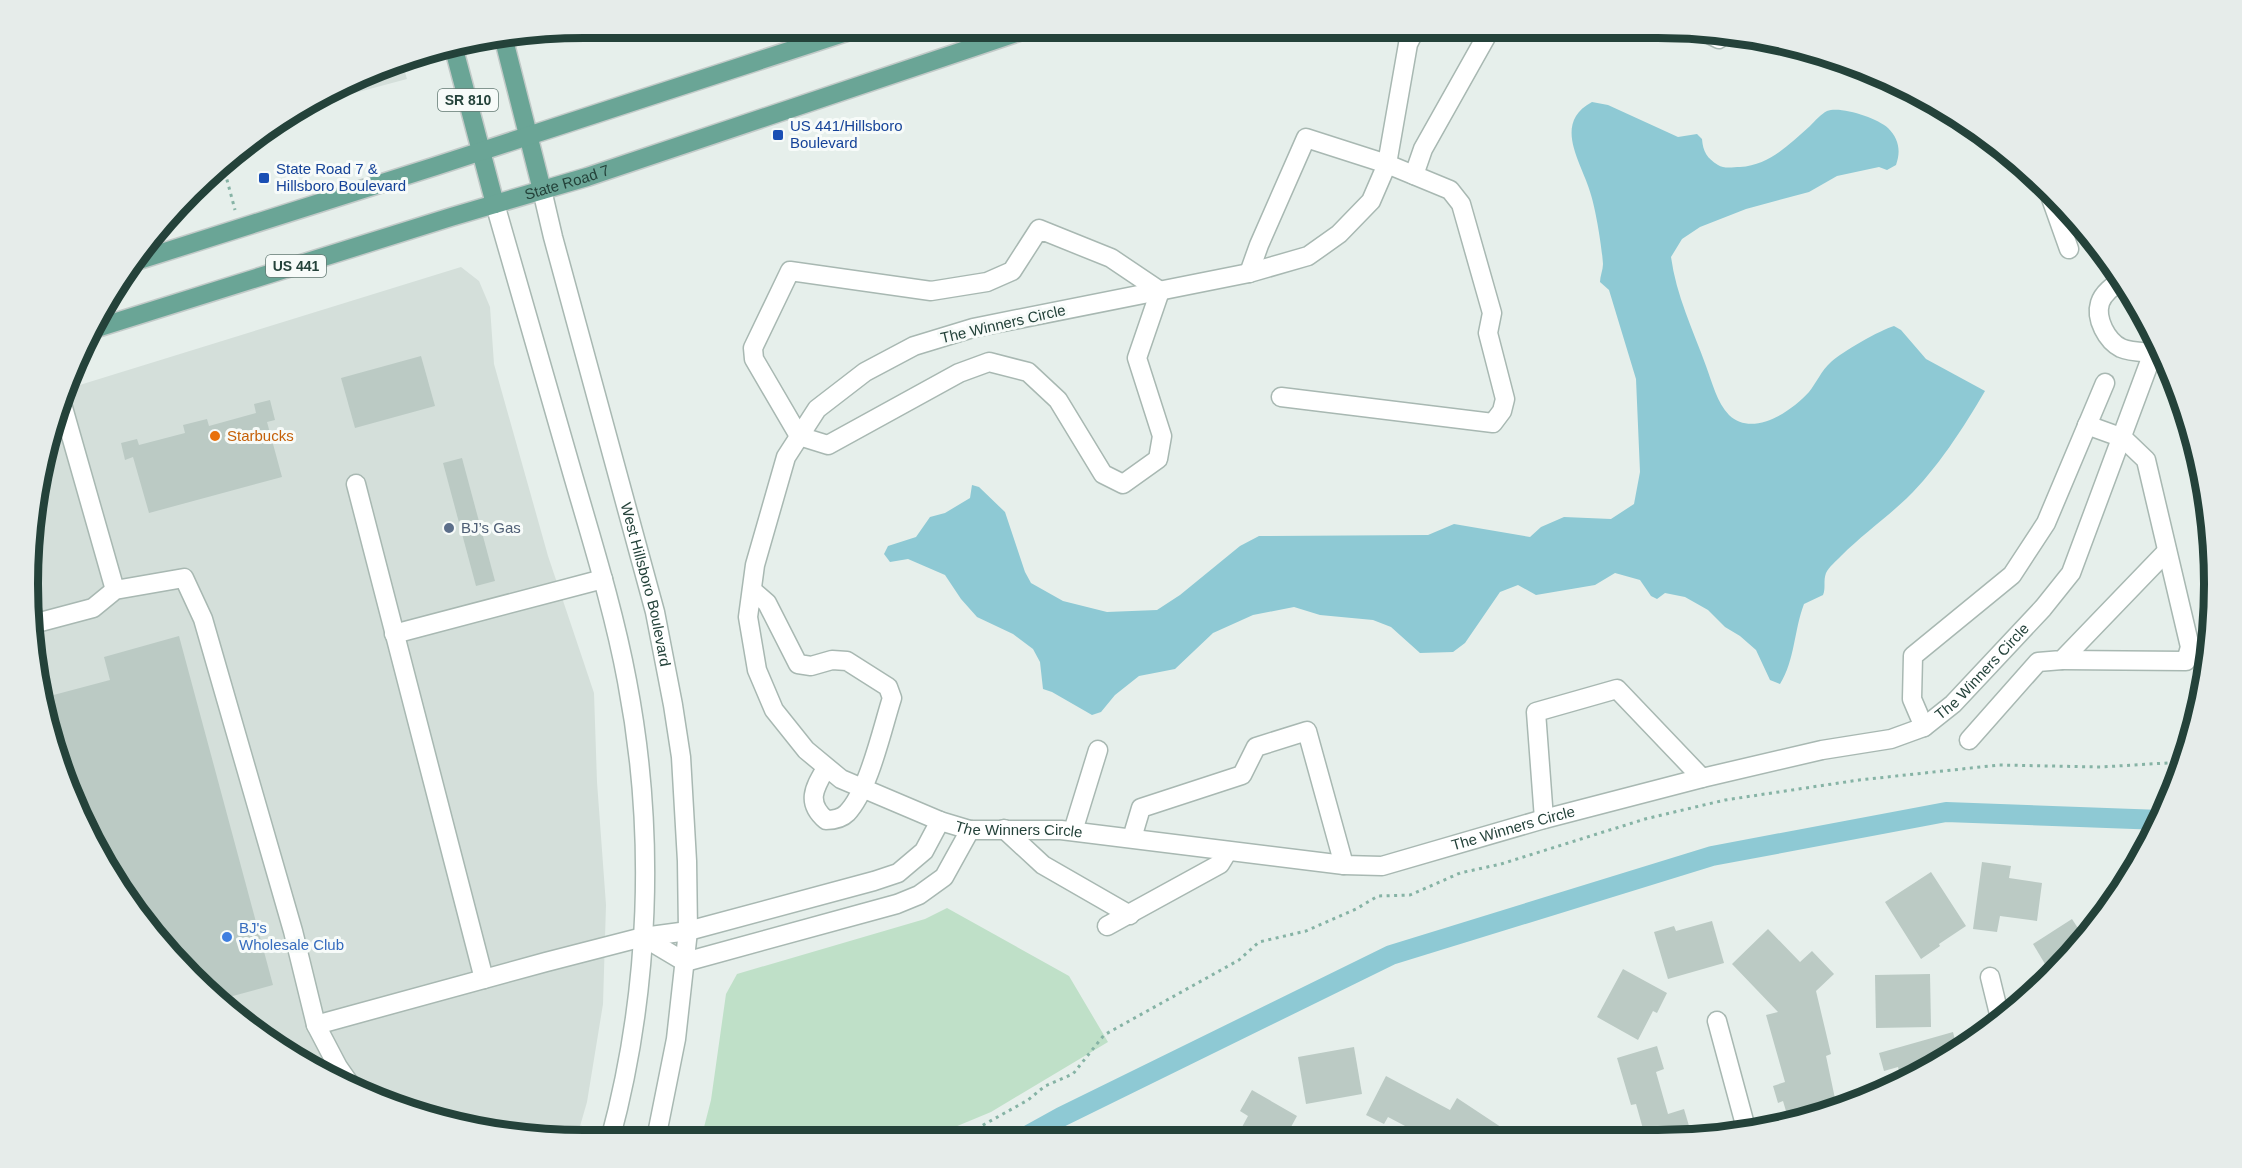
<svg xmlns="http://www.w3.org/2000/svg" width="2242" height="1168" viewBox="0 0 2242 1168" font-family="Helvetica,sans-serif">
<rect width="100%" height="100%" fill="#e6efeb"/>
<g fill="#d4dfda">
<polygon points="401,59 407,79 317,103"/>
<polygon points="461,267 479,281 490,307 494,364 548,556 594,693 597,782 606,905 603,1004 587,1102 576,1140 548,1140 440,1122 337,1083 245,1026 165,952 70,797 28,621 46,440 70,388"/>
</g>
<polygon fill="#bfe0c8" points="947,908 1069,976 1108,1042 991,1112 926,1139 701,1139 711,1100 726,994 737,974 925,919"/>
<path fill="#8ec9d4" d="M1592 102 1608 105 1678 137 1697 134 1702 139C1703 152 1707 158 1718 165 1724 169 1733 167 1740 167 1770 165 1788 145 1810 126 1815 121 1821 114 1827 111 1841 106 1877 118 1888 128 1899 139 1901 151 1896 165L1887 170 1879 167 1837 176 1809 192 1746 209 1700 227 1682 239 1671 257C1676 295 1693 330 1706 366 1712 382 1717 403 1729 415 1753 438 1792 411 1809 392 1817 382 1821 371 1831 362 1842 352 1880 330 1894 326L1901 330 1926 359 1985 391C1964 427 1937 469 1907 498 1886 518 1862 535 1841 556 1836 561 1829 567 1826 573 1823 581 1826 588 1823 595L1804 604C1794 630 1795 660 1780 684L1770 680 1756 650 1740 636 1725 627 1708 610 1685 597 1665 593 1657 599 1651 596 1640 580 1615 573 1595 585 1536 595 1518 585 1500 592 1465 643 1453 652 1420 653 1391 627 1373 620 1320 615 1294 607 1253 615 1213 633 1175 669 1139 676 1115 695 1101 712 1092 715 1052 692 1043 689 1040 662 1033 649 1013 634 977 617 961 599 945 575 908 559 890 562 884 554 888 546 916 537 930 517 945 513 970 498 972 485 979 487 1005 512 1025 572 1031 583 1063 601 1107 612 1157 610 1180 595 1240 546 1259 536 1428 535 1454 524 1530 537 1541 527 1564 517 1611 519 1634 504 1640 472 1636 379 1609 290 1600 282C1600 276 1603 270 1603 264 1602 248 1596 211 1591 195 1583 164 1551 124 1592 102Z"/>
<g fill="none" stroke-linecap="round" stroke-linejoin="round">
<polyline stroke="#8ec9d4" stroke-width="20" points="1023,1138 1061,1117 1391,955 1712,856 1946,812 2161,820"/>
</g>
<g fill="#bbcac4">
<polygon points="421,356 435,406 355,428 341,378"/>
<polygon points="270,400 275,420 267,422 282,477 149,513 133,457 125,460 121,443 137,439 139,445 185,433 183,425 207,419 209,426 256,413 254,404"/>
<polygon points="462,458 495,581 476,586 443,463"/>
<polygon points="179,636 273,985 218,1000 165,952 70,797 46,697 110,680 104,657"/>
<polygon points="1982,862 2011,866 2009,878 2042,883 2037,921 2000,916 1997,932 1973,929"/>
<polygon points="1931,872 1966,926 1939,944 1940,946 1921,959 1885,902"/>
<polygon points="2072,919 2085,939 2077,952 2051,974 2033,944"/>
<polygon points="1712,921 1724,963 1668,979 1654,932 1674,926 1676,931"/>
<polygon points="1768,929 1800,962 1812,951 1834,974 1816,991 1831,1054 1826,1056 1837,1108 1789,1121 1783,1101 1778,1103 1773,1086 1785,1082 1766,1015 1778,1012 1732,964"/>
<polygon points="1623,969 1667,993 1657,1013 1653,1011 1638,1040 1597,1017"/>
<polygon points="1930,974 1931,1027 1876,1028 1875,975"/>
<polygon points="1953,1032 1958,1052 1902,1082 1898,1067 1884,1071 1879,1053"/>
<polygon points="1657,1046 1664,1069 1656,1072 1668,1114 1684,1109 1692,1136 1645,1136 1636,1104 1631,1105 1617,1058"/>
<polygon points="1354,1047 1362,1094 1306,1104 1298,1057"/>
<polygon points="1386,1076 1450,1110 1457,1098 1516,1137 1426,1137 1388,1117 1384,1124 1366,1115"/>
<polygon points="1252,1090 1297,1116 1285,1138 1236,1138 1248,1116 1240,1111"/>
</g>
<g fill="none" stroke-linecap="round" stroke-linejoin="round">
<g stroke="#a8b8b2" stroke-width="21">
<g id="minor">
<path id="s1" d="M1416 28 1408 44 1387 164 1371 201 1339 234 1308 256 1249 273 973 328 914 346 865 372 817 409 786 457 755 565 748 617 757 670 774 710 806 750 841 779 940 821 970 830H1061L1344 865 1382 866 1544 819 1702 778 1822 750 1891 739 1924 727 1953 704 2043 608 2071 573 2157 342"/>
<polyline points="1699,29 1719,39 1723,33"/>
<polyline points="1414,175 1423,149 1491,28"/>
<path id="s2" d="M542 190 553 237 655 612 673 705 681 757 687 861 688 931 676 1039 656 1139"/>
<polyline points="2048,190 2069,249"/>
<path d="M495 204C521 293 546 383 572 472 592 541 614 611 627 681 656 832 650 992 610 1140"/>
<polygon points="1039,229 1111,258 1160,291 1137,358 1162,436 1158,459 1123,484 1103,474 1058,400 1028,372 989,362 959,373 828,445 799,436 754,359 753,348 790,271 931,291 987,282 1012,271"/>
<polyline points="1249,273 1259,245 1306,138 1387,164 1450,190 1461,204 1492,313 1488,333 1505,399 1502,411 1493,423 1281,397"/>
<path d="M2122 280C2113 286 2103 293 2100 303 2095 319 2107 341 2121 348 2130 352 2144 352 2154 353"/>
<polyline points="62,404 115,590"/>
<polyline points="356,484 484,979"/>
<path d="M752 590 767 603 798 664 811 666 832 660 847 661 888 687 892 698C882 729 869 790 847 813 841 819 834 820 826 820 805 802 815 787 826 768"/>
<polyline points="29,625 93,608 115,590 184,578 203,619 293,931 316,1025 338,1067 354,1090"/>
<polyline points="394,634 603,579"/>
<polyline points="2062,660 2186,661 2190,647 2146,460 2123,438 2087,425"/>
<polyline points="1924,727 1912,699 1913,656 2012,575 2046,523 2105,383"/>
<polyline points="1969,740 2038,662 2062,660 2167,551"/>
<polyline points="1544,819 1536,712 1617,689 1702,778"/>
<polyline points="1004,829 1043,865 1130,915"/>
<polyline points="1073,831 1098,750"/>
<polyline points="1132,838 1141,808 1242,775 1256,747 1307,731 1344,865"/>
<polyline points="1107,926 1220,864 1228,851"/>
<polyline points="643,937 685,962 897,904 919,895 944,877 970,830"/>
<polyline points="1990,977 2000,1018"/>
<polyline points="1717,1021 1747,1132"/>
<polyline points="316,1025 546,962 643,937 688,931 874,881 898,873 924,851 940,821"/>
</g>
</g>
<g stroke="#c2cac8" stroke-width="21">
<g id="major">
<polyline points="504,40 542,190"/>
<polyline points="454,49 495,204"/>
<polyline points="133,262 436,166 862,27"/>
<path id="s3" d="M97 328 451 217 587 177 1034 27"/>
</g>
</g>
<g stroke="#86b3a5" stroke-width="3" stroke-dasharray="3 4.5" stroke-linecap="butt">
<polyline points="223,165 235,210"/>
<polyline points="948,1139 976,1129 1028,1100 1045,1086 1073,1074 1104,1035 1239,960 1259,942 1306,931 1356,909 1378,896 1410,895 1460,873 1501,864 1645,819 1725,800 1859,780 1999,765 2101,767 2183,762"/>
</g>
<use href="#minor" stroke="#fff" stroke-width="18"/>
<use href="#major" stroke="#6aa596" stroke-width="18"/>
</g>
<g fill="#1a4fb4" stroke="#f7fbf9" stroke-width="2">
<rect x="772" y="129" width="12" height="12" rx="3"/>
<rect x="258" y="172" width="12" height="12" rx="3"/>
</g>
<circle fill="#e8710a" stroke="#f7fbf9" stroke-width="2" cx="215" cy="436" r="6"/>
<circle fill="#5c6f8a" stroke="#f7fbf9" stroke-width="2" cx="449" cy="528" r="6"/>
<circle fill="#3f7fe0" stroke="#f7fbf9" stroke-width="2" cx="227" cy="937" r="6"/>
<g text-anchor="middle" stroke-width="6" stroke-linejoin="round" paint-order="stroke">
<g fill="#f7fbf9" stroke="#637a73" stroke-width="1.5">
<rect x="438" y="89" width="60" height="22" rx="4.5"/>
<rect x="266" y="255" width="60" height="22" rx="4.5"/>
</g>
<g font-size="14" font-weight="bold" fill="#24423a">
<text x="468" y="105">SR 810</text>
<text x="296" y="271">US 441</text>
</g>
<g font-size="15" fill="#164399" stroke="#f7fbf9" text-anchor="start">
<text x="790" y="131">US 441/Hillsboro<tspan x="790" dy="17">Boulevard</tspan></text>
<text x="276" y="174">State Road 7 &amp;<tspan x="276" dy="17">Hillsboro Boulevard</tspan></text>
</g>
<g font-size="15" fill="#24423a" stroke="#f7fbf9">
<text dy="5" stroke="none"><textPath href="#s3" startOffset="492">State Road 7</textPath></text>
<text transform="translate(1003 324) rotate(-13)" y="5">The Winners Circle</text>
<text dy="5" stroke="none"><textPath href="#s2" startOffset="408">West Hillsboro Boulevard</textPath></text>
<text dy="5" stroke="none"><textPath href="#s1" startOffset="2394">The Winners Circle</textPath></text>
<text dy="5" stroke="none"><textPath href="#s1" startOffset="1388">The Winners Circle</textPath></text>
<text dy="5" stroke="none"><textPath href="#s1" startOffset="1890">The Winners Circle</textPath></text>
</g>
<g font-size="15" fill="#c56008" stroke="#f7fbf9" text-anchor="start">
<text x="227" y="441">Starbucks</text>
</g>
<g font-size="15" fill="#4e5e75" stroke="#f7fbf9" text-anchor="start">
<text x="461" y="533">BJ’s Gas</text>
</g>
<g font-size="15" fill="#366cbe" stroke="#f7fbf9" text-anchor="start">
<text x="239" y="933">BJ's<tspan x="239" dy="17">Wholesale Club</tspan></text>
</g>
</g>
<path d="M0 0H2242V1168H0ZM584 38H1658A546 546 0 0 1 2204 584V584A546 546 0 0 1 1658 1130H584A546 546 0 0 1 38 584V584A546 546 0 0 1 584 38Z" fill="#e6ecea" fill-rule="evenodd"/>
<path fill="none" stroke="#24423a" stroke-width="8" d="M584 38H1658A546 546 0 0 1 2204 584V584A546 546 0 0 1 1658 1130H584A546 546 0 0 1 38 584V584A546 546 0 0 1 584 38Z"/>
</svg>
